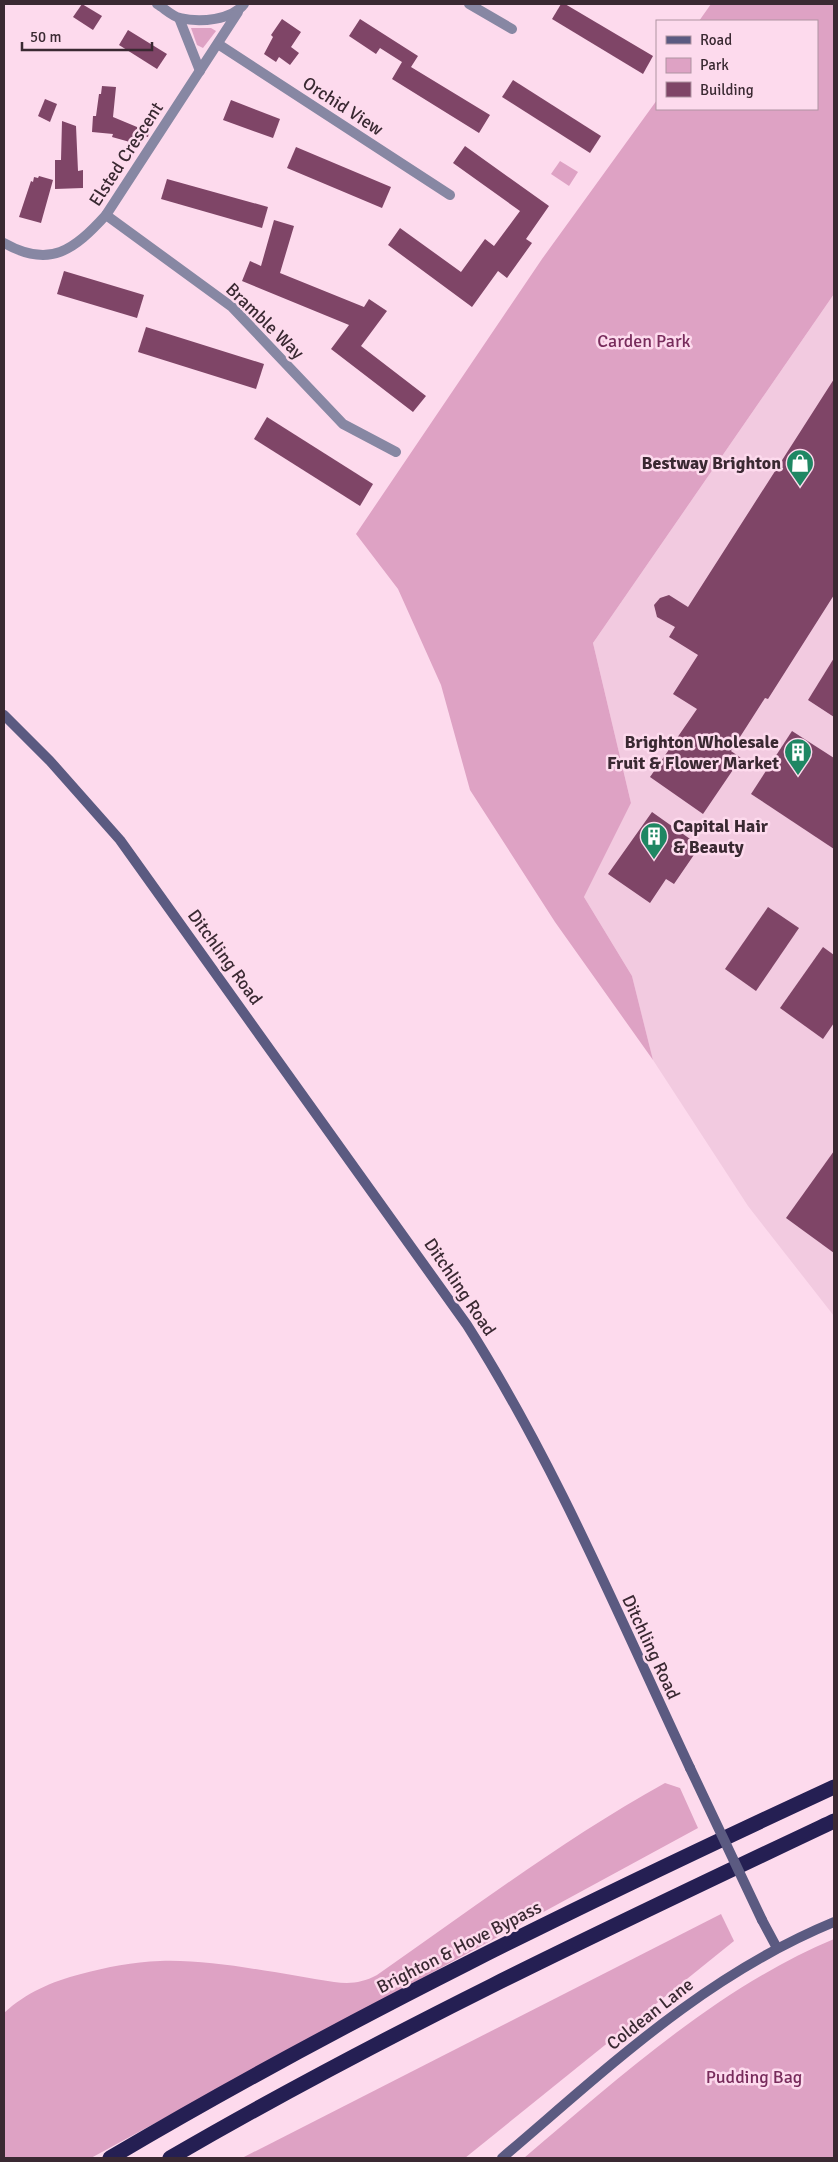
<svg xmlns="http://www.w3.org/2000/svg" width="838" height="2162" viewBox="0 0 838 2162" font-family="Signika,sans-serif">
<rect width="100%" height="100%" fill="#fddaed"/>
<polygon fill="#f2cae0" points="834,294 834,1316 748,1206 653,1060 632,976 584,897 631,803 593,643"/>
<g fill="#dea2c4">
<polygon points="711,4 834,4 834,294 593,643 631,803 584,897 632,976 653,1060 555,922 470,790 441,685 398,589 356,534 542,259 657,100 657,109 817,109 817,21 699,21"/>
<polygon points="191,28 211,28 216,31 203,48 197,45"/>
<polygon points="560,161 578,172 569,186 551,174"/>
<path d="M665 1783 680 1788 698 1828 91 2158H4V2013C27 1992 51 1982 81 1974 107 1967 133 1962 160 1961 214 1959 280 1974 334 1982 350 1984 362 1983 377 1975 472 1909 564 1839 665 1783Z"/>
<polygon points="721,1914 734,1941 465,2158 242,2158"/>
<path d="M834 1939V2158H524C618 2078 719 1987 834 1939Z"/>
</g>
<g fill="#7f4567">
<polygon points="82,4 102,16 93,30 73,17"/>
<polygon points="561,4 565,4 653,56 643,74 552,19"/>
<polygon points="282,19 301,32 291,47 299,53 290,65 279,57 276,62 264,54 273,37 271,35"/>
<polygon points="360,19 418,56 411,67 490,115 479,133 392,79 402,62 380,48 376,54 349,36"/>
<polygon points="128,30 167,54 157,69 119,45"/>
<polygon points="513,80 601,136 590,153 502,97"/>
<polygon points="102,86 116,87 113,117 149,132 148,137 141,136 137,144 112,137 113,134 92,132 93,116 96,116 99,94 101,94"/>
<polygon points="45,99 57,104 50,122 38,116"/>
<polygon points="231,100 280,119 273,138 223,120"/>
<polygon points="62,121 76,126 78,171 83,170 83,188 55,189 55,160 61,160"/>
<polygon points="465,146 549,206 526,239 532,243 507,278 498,271 472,307 388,245 400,228 461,272 485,239 494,246 520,211 453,163"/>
<polygon points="296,147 391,187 382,208 287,168"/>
<polygon points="39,176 53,180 41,223 19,217 31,181 33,182 34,177 38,178"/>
<polygon points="167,179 268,207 262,228 161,199"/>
<polygon points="274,220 294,226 280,273 364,307 369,299 387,311 361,346 426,396 413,412 331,349 349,325 242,281 250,261 261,266"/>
<polygon points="64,271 144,295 137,318 57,294"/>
<polygon points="146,327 264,364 256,389 138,352"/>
<polygon points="834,379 834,595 768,699 765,698 731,751 741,758 703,814 650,777 697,709 673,694 698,655 669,637 675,627 657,617 654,605 660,598 669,595 688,607"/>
<polygon points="267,417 373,484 360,506 254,439"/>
<polygon points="834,658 834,717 808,700"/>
<polygon points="792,731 834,758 834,849 751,794"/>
<polygon points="652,812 700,846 674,884 666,879 650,903 608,874"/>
<polygon points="768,907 799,928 756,991 725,969"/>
<polygon points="823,947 834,955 834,1023 823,1039 780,1008"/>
<polygon points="834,1151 834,1253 786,1218"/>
</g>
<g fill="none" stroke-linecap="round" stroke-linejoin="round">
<g stroke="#8787a3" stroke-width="10">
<path d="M157 4C164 8 173 17 180 18 200 23 232 20 244 4"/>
<polyline points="469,4 512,29"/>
<polyline points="179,18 200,71"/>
<polyline points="218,44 450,195"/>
<polyline points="106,215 232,307 343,424 396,452"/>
<path d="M4 243C50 269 74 250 106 215L238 12"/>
</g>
<g stroke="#5b5a81" stroke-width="10">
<path d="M4 715 50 761 120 840 467 1325C556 1465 620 1619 690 1768"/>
<polyline points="762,1920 777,1948"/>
<path d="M502 2158C608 2068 703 1976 834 1922"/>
</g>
<g stroke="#251f53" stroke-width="15">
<path d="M110 2158C343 2020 588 1901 834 1787"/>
<path d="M170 2158C385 2033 610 1927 834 1821"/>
</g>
<polyline stroke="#5b5a81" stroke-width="10" points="690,1768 762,1920"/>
</g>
<defs>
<g id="shop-pin" transform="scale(1.4375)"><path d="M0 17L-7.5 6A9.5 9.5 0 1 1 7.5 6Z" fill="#1f8763" stroke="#fddaed"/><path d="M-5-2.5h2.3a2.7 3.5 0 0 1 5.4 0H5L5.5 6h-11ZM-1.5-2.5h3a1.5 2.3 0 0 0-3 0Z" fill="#fff"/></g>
<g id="building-pin" transform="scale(1.4375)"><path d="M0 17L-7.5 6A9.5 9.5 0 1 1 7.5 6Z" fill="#1f8763" stroke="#fddaed"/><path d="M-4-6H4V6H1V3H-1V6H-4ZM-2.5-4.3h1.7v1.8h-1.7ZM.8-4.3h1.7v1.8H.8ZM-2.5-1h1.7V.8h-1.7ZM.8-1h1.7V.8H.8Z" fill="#fff"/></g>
</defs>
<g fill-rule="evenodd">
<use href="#shop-pin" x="800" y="463"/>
<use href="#building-pin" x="798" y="752"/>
<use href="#building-pin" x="654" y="836"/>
</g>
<g text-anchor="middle" stroke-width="5" stroke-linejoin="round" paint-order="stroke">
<g font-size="18" fill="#3a2932" stroke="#fddaed">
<text transform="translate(343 106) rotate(33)" y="6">Orchid View</text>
<text transform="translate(126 154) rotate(-57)" y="6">Elsted Crescent</text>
<text transform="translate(265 321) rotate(44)" y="6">Bramble Way</text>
<text transform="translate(225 957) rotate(54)" y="6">Ditchling Road</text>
<text transform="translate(460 1287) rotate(56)" y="6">Ditchling Road</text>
<text transform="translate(651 1647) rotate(65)" y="6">Ditchling Road</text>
<text transform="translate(459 1947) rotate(-27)" y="6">Brighton &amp; Hove Bypass</text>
<text transform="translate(650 2014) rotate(-38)" y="6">Coldean Lane</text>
</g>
<g font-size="18" fill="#782c5c" stroke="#fddaed">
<text x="644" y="347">Carden Park</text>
<text x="754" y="2083">Pudding Bag</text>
</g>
<g font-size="18" font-weight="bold" fill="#3a2932" stroke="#fddaed" text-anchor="end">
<text x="781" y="469">Bestway Brighton</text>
<text x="779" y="748">Brighton Wholesale<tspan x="779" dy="21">Fruit &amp; Flower Market</tspan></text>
<text x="673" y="832" text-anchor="start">Capital Hair<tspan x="673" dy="21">&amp; Beauty</tspan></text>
</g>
</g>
<rect width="838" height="2162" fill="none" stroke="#3a2932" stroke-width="10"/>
<rect x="656" y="20" width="162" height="90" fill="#fddaed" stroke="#af93a2"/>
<rect x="666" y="36" width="25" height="8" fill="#5b5a81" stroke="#af93a2"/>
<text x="700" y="45" font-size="15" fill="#3a2932">Road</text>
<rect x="666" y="58" width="25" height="15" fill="#dea2c4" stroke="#af93a2"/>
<text x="700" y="70" font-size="15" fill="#3a2932">Park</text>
<rect x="666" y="82" width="25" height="15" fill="#7f4567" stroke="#af93a2"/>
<text x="700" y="95" font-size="15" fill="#3a2932">Building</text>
<path d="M22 42v8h130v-8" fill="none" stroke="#3a2932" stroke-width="2.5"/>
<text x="30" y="42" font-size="15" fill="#3a2932" stroke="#fddaed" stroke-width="4" paint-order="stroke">50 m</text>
</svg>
